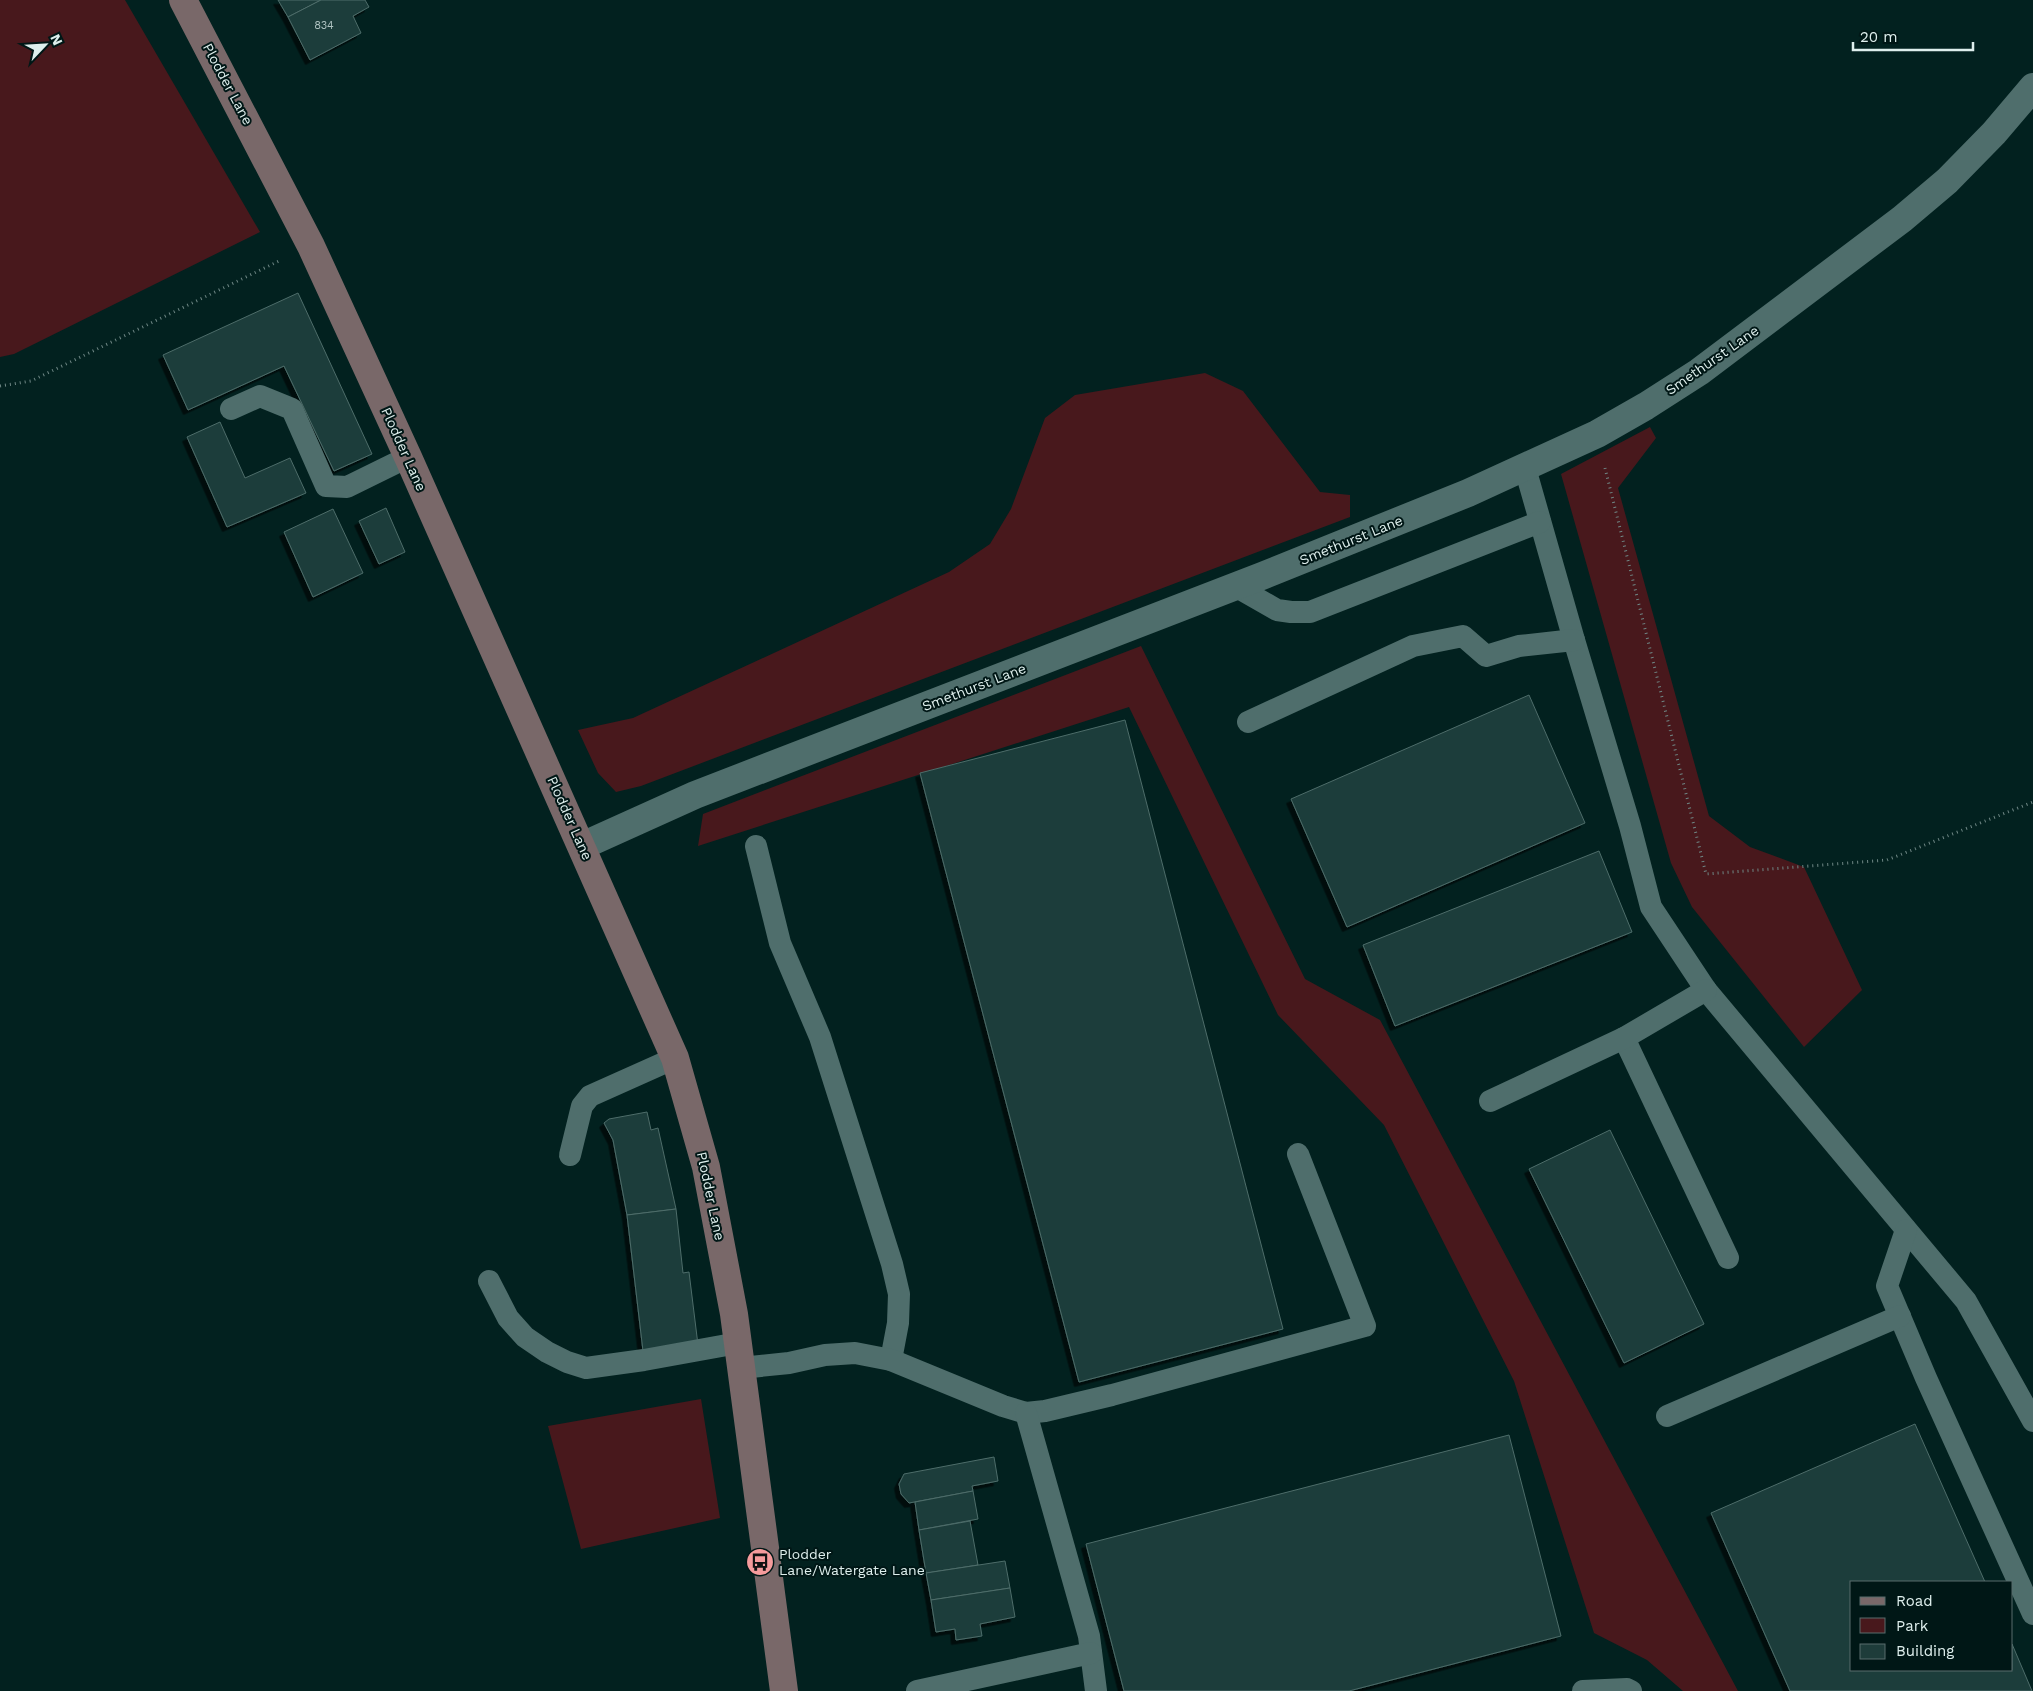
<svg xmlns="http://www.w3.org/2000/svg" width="2033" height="1691" viewBox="0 0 2033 1691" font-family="'Work Sans',sans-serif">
<defs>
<filter id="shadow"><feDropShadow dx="-4.5" dy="4.5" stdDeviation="0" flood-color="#0009"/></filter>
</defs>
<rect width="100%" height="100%" fill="#02211f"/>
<g fill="#48181c">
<polygon points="0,0 125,0 260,232 14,354 0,357"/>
<polygon points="1205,373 1243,391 1320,492 1350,495 1350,517 641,786 616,792 598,773 578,730 633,718 949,572 990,544 1011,509 1045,418 1075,395"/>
<polygon points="1650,427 1656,438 1618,488 1709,816 1750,847 1804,867 1862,990 1804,1047 1692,907 1671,863 1561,474"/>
<polygon points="1141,646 1305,979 1380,1020 1738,1691 1683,1691 1647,1660 1594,1633 1514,1381 1384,1125 1278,1015 1129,707 698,846 703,814"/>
<polygon points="701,1399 720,1518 581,1549 548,1426"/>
</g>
<g fill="#1e3c3a" stroke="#4d6d6a" filter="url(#shadow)">
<polygon points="278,0 321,0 288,17"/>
<polygon points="321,0 365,0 369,7 353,16 361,33 310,60 288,17"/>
<polygon points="298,293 372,454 334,471 284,366 188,410 163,355"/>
<polygon points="220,422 245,478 290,458 306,493 227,527 187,437"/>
<polygon points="386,508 405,552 379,564 359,521"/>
<polygon points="333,509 363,573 313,597 284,532"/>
<polygon points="1529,695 1585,823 1347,927 1291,799"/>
<polygon points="1125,720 1283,1329 1079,1382 920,773"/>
<polygon points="1599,851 1632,932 1395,1026 1363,945"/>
<polygon points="647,1112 651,1130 658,1128 676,1209 627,1215 613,1140 604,1123 609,1119"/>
<polygon points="1610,1130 1704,1324 1624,1363 1529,1169"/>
<polygon points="676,1209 683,1273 689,1272 698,1345 643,1351 627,1215"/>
<polygon points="1915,1424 1985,1582 1852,1582 1852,1670 2012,1670 2012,1644 2032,1691 1790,1691 1711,1513"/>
<polygon points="1509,1435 1561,1636 1349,1691 1124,1691 1086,1544"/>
<polygon points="994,1457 998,1481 972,1486 973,1491 909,1503 901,1494 899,1484 904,1474"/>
<polygon points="973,1491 978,1519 919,1530 915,1502"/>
<polygon points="970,1521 978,1565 926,1573 919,1530"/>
<polygon points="1005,1561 1010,1588 931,1600 926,1573"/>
<polygon points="1010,1588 1015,1617 980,1624 982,1636 956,1640 955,1629 936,1632 931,1600"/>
</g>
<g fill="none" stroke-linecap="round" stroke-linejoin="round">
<g stroke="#6f8785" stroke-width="3" stroke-dasharray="1 4" stroke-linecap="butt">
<polyline points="0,386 31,381 279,261"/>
<polyline points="1605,468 1706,874 1887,860 2033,802"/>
</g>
<g stroke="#4f6e6c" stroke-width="22">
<polyline points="231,409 260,396 292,409 326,486 347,487 408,457"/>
<polyline points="1525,468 1574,640 1630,826 1651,907 1706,990 1966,1301 2033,1421"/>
<polyline points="1235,586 1277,610 1291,612 1310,612 1540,522"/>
<polyline points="1248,722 1413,646 1463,636 1486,656 1519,646 1574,640"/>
<polyline points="756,846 780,943 820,1037 892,1264 899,1294 898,1323 891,1360"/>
<polyline points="1624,1038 1728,1258"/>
<polyline points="1490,1101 1624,1038 1706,990"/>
<polyline points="570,1155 582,1106 590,1096 675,1058"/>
<polyline points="1906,1230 1887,1286 1926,1378 2033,1614"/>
<polyline points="489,1281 508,1318 525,1337 547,1352 567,1362 586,1368 644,1360 738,1343"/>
<polyline points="741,1368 789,1363 825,1355 855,1353 891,1360 1003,1406 1026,1413 1045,1411 1112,1395 1365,1326 1298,1154"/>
<polyline points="1026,1413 1089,1636 1096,1691"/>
<polyline points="1667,1416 1900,1316"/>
<polyline points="917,1691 1091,1653"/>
<polyline points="1583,1691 1627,1689 1631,1691"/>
</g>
<polyline stroke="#4f6e6c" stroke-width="28" points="582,846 695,795 1262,576 1468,493 1597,434 1646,406 1699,372 1902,219 1947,181 1994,133 2033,87"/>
<polyline stroke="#796869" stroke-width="28" points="183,0 311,246 408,457 675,1058 706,1167 734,1314 784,1691"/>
</g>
<defs>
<g id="bus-disc" transform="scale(1.4375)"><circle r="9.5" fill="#f59b9c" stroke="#001716"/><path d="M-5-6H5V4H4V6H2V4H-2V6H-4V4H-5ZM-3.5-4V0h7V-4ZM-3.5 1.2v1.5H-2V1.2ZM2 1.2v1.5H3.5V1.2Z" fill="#111"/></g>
</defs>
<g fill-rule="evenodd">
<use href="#bus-disc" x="760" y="1562"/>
</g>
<g text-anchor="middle" stroke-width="4" stroke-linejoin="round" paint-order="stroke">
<g font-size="11" fill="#aec2c0">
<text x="324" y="29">834</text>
</g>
<g font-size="14" fill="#deefed" stroke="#001716">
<text transform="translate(228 84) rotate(62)" y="5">Plodder Lane</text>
<text transform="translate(1712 360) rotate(-35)" y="5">Smethurst Lane</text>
<text transform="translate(404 449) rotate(66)" y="5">Plodder Lane</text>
<text transform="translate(1351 540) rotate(-22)" y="5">Smethurst Lane</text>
<text transform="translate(974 687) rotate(-21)" y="5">Smethurst Lane</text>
<text transform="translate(570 818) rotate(66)" y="5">Plodder Lane</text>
<text transform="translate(711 1196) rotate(78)" y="5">Plodder Lane</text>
</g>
<g font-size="14" fill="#deefed" stroke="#001716" text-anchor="start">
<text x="779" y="1559">Plodder<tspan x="779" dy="16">Lane/Watergate Lane</tspan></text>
</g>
</g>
<rect x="1850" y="1581" width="162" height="90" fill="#001716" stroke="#596d6c"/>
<rect x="1860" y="1597" width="25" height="8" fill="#796869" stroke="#596d6c"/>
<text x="1896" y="1606" font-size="15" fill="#deefed">Road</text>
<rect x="1860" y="1618" width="25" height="15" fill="#48181c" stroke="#596d6c"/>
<text x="1896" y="1631" font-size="15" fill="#deefed">Park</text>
<rect x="1860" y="1644" width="25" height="15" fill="#1e3c3a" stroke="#596d6c"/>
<text x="1896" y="1656" font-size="15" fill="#deefed">Building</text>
<g transform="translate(45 45) rotate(65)" stroke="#001716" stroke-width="4" paint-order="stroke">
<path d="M0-4L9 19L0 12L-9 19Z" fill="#deefed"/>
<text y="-8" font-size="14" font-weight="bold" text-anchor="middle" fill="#deefed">N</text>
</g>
<path d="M1853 42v8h120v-8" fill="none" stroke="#deefed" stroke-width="2.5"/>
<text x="1860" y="42" font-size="15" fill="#deefed" stroke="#001716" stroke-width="4" paint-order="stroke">20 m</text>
</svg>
